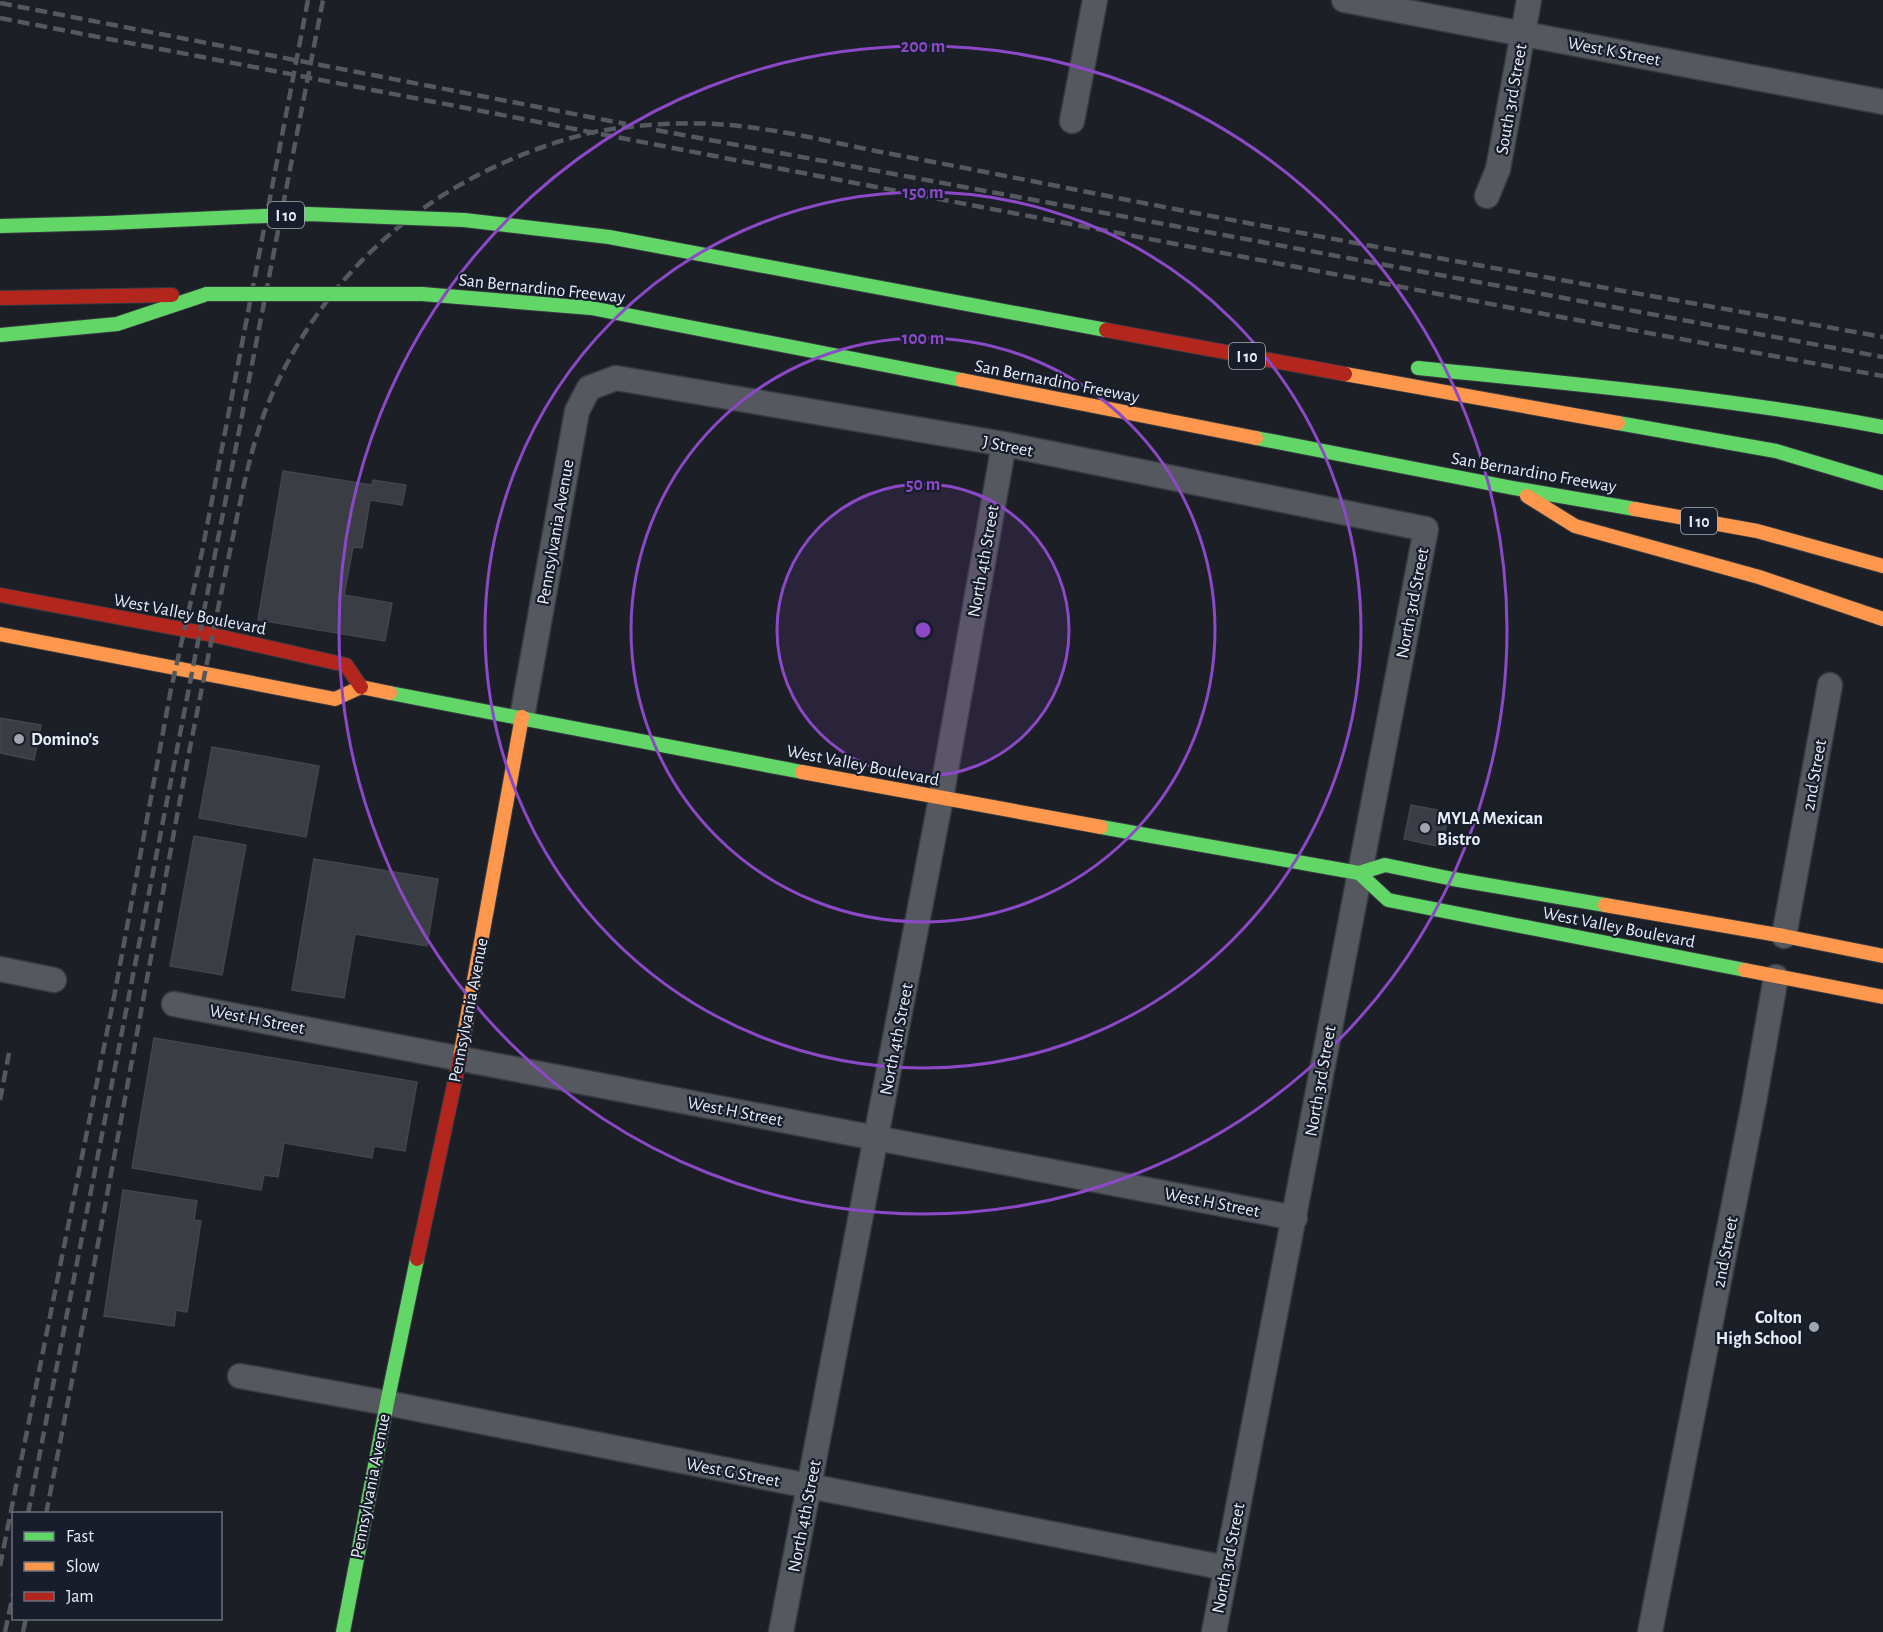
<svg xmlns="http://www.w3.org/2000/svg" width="1883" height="1632" viewBox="0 0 1883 1632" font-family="'Alegreya Sans',sans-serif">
<rect width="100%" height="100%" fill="#1c1f26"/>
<g fill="#3a3d43" stroke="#42464b" stroke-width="1.5">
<polygon points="283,471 372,485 373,480 406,485 402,505 370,500 362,548 353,547 344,595 392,603 385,641 258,620"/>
<polygon points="0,718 41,725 34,760 0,753"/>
<polygon points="212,747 319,766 306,837 199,818"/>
<polygon points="1411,805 1449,812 1442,847 1404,839"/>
<polygon points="194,836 246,845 222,975 170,966"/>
<polygon points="314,859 438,879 427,946 355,934 344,998 292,990"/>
<polygon points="154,1038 417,1082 405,1151 374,1146 372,1158 284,1143 278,1177 264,1175 261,1190 132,1168"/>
<polygon points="123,1190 197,1201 194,1220 201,1221 187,1312 176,1310 174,1326 104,1316"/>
</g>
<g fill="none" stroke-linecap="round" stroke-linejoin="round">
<g stroke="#383a41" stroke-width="27">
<g id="street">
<polyline points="1344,0 1883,102"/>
<polyline points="1072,121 1095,0"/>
<polyline points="1487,196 1498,169 1529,0"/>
<polyline points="522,717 577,411 589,388 616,378 1004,444 1426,529 1214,1632"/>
<polyline points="1784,936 1830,685"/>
<polyline points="0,969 54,980"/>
<polyline points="174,1004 1295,1218"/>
<polyline points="240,1376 387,1403 1226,1568"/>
<polyline points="781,1632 941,798 1004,444"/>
<polyline points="1650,1632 1754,1102 1776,977"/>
</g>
</g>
<g stroke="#383a41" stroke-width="16">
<g id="fast">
<polyline points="464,220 609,237 1106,330"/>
<polyline points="0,226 108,223"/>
<polyline points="422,294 591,308 962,380"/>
<polyline points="0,335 117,324 207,294"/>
<path d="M1418 368C1574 384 1729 398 1883 427"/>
<polyline points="1618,423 1776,451 1883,483"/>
<polyline points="1256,438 1513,488 1635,509"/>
<polyline points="390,693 802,772"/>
<polyline points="1101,827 1359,873 1385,865 1453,879 1605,905"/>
<polyline points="1359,873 1388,900 1745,970"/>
<polyline points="343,1632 387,1403 417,1259"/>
</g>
</g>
<g stroke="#383a41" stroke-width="16">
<g id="slow">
<polyline points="1345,374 1618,423"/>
<polyline points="962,380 1256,438"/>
<polyline points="1527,496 1575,526 1759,577 1883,619"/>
<polyline points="1635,509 1757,531 1883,566"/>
<polyline points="0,634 335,699 361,687 390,693"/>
<polyline points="802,772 1101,827"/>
<polyline points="1605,905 1784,936 1883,956"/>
<polyline points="1745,970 1883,997"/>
<polyline points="460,1057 522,717"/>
</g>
</g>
<g stroke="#383a41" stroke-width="16">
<g id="jam">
<polyline points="0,298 172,295"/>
<polyline points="1106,330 1345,374"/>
<polyline points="0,595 213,635 346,665 361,687"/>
<polyline points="417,1259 460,1057"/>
</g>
</g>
<use href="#street" stroke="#55585e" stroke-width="24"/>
<use href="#fast" stroke="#63d668" stroke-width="14"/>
<use href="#slow" stroke="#ff974d" stroke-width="14"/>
<use href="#jam" stroke="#b3261e" stroke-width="14"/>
<g stroke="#55585d" stroke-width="4.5" stroke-dasharray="12 6" stroke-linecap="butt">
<polyline points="0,3 626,124"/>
<polyline points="0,18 787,170 1512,308 1883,376"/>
<polyline points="656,130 1883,357"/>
<polyline points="0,1100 10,1048"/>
<polyline points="28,1514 323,0"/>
<path d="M46 1514C95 1267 139 1020 185 773 200 697 215 622 231 546 242 494 251 441 273 392 320 288 398 210 503 163 534 149 566 138 599 131 637 125 677 122 715 124 772 127 830 142 886 153 966 168 1047 184 1128 200 1379 249 1631 292 1883 337"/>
<polyline points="0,1566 115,992 171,689 202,552 308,0"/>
<polyline points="5,1632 14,1590"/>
<polyline points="23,1632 26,1618"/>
</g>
<g stroke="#383a41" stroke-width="16" stroke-linecap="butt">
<g id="fast-bridge">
<polyline points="108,223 308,214 464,220"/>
<polyline points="207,294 422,294"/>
</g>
</g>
<use href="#fast-bridge" stroke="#63d668" stroke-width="14"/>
</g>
<circle cx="923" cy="630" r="146" fill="#8b49c7" fill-opacity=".12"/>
<g fill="none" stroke="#8b49c7" stroke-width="3">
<circle cx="923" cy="630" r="146"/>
<circle cx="923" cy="630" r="292"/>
<circle cx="923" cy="630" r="438"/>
<circle cx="923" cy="630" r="584"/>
</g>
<g fill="#a1a5ad" stroke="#171d2b" stroke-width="2">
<circle cx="19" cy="739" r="6"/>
<circle cx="1425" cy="828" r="6"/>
<circle cx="1814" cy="1327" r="6"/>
</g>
<g text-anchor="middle" stroke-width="4.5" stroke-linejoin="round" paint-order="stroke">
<g fill="#171d2b" stroke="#a9afb9" stroke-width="1.5">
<rect x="268" y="202" width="36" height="26" rx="4.5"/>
<rect x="1229" y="343" width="36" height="26" rx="4.5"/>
<rect x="1681" y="508" width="36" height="26" rx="4.5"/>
</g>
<g font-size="16" font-weight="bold" fill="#e8edf6">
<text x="286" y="221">I 10</text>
<text x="1247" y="362">I 10</text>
<text x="1699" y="527">I 10</text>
</g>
<g font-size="18" fill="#e8edf6" stroke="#171d2b">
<text transform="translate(1614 51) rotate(11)" y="6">West K Street</text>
<text transform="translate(1511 99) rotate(-80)" y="6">South 3rd Street</text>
<text transform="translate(542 288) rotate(6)" y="6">San Bernardino Freeway</text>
<text transform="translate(1057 381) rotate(11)" y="6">San Bernardino Freeway</text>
<text transform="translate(1008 446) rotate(11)" y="6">J Street</text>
<text transform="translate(1534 472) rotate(10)" y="6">San Bernardino Freeway</text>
<text transform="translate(555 532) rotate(-80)" y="6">Pennsylvania Avenue</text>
<text transform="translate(983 561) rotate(-80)" y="6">North 4th Street</text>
<text transform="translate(1412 603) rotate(-79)" y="6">North 3rd Street</text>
<text transform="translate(190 614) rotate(11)" y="6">West Valley Boulevard</text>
<text transform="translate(863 765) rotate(11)" y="6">West Valley Boulevard</text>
<text transform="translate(1814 775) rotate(-80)" y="6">2nd Street</text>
<text transform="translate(1619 927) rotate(11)" y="6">West Valley Boulevard</text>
<text transform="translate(468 1010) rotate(-79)" y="6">Pennsylvania Avenue</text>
<text transform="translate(257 1019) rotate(11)" y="6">West H Street</text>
<text transform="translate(896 1039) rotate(-79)" y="6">North 4th Street</text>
<text transform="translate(1320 1081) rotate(-80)" y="6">North 3rd Street</text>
<text transform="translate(735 1111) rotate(11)" y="6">West H Street</text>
<text transform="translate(1212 1202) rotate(11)" y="6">West H Street</text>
<text transform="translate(1725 1252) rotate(-79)" y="6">2nd Street</text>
<text transform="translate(733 1472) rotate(11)" y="6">West G Street</text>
<text transform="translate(370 1486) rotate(-79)" y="6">Pennsylvania Avenue</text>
<text transform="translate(804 1516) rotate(-79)" y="6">North 4th Street</text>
<text transform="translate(1228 1558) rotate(-79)" y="6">North 3rd Street</text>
</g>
<g font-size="18" font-weight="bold" fill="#e8edf6" stroke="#171d2b" text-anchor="start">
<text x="31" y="745">Domino's</text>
<text x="1437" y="824">MYLA Mexican<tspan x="1437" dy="21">Bistro</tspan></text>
<text x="1802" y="1323" text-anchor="end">Colton<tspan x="1802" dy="21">High School</tspan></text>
</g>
</g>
<circle cx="923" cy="630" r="9" fill="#8b49c7" stroke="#171d2b" stroke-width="3"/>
<g font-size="18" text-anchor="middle" font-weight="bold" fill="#8b49c7" stroke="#171d2b" stroke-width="4.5" stroke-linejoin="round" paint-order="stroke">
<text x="923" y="52">200 m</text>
<text x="923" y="198">150 m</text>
<text x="923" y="344">100 m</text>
<text x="923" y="490">50 m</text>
</g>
<rect x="12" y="1512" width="210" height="108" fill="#171d2b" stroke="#6b707c" stroke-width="1.5"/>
<rect x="24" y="1532" width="30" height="9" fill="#63d668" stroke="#6b707c" stroke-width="1.5"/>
<text x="66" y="1542" font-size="18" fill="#e8edf6">Fast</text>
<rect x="24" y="1562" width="30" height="9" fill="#ff974d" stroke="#6b707c" stroke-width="1.5"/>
<text x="66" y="1572" font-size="18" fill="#e8edf6">Slow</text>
<rect x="24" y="1592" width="30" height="9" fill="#b3261e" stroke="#6b707c" stroke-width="1.5"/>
<text x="66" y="1602" font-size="18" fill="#e8edf6">Jam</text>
</svg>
